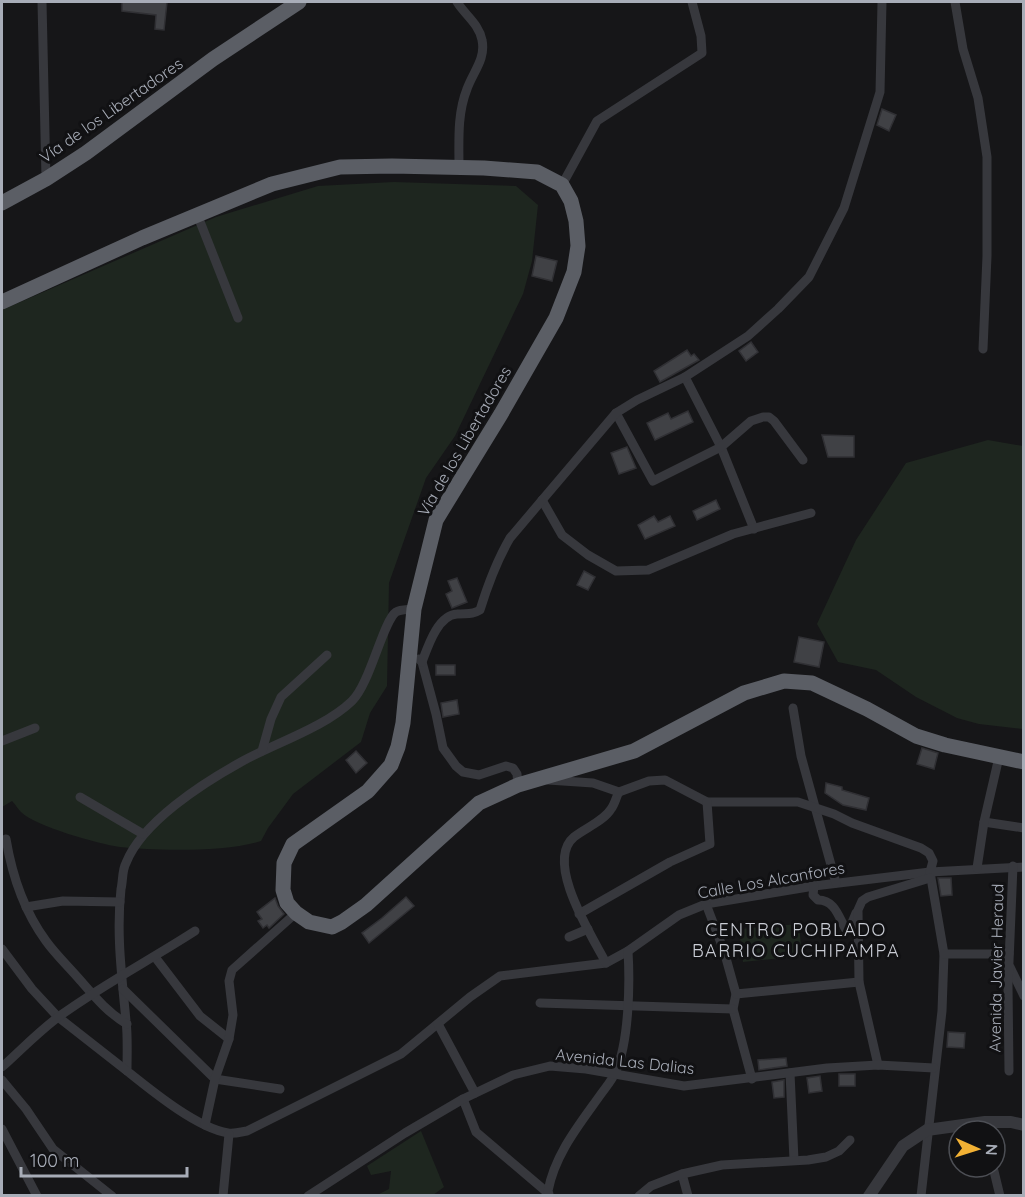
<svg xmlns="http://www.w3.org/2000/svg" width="1025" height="1197" viewBox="0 0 1025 1197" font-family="Quicksand,sans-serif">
<rect width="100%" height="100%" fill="#161618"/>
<g fill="#1e261f">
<path d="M394 182 516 186 538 205 532 261 523 294 455 436 426 478 389 583 387 686 370 713 361 742 293 794 268 828 261 841C228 852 156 851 120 847 98 844 35 826 21 812 18 809 15 804 12 801L2 807V310L216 217 318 186Z"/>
<polygon points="988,440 1023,446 1023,729 979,724 957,718 916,697 876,670 838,662 817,624 856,540 906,463"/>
<polygon points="799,924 802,956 743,962 739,929"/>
<polygon points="421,1131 444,1187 433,1195 377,1195 389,1189 391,1171 371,1175 367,1166"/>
</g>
<g fill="#404145" stroke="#303034" stroke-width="1.5">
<polygon points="122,2 167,2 164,30 155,29 156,15 122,11"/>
<polygon points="882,109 896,115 889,131 877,125"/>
<polygon points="536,256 557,261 552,281 532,276"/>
<polygon points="751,342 758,352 746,361 739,351"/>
<polygon points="687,350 691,356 694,354 699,360 660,382 654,371"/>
<polygon points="688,411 693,422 655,440 647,423 668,413 671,419"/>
<polygon points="822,435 854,436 854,457 828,457"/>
<polygon points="627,447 636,468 619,474 611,453"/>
<polygon points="716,500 720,509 697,520 693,511"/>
<polygon points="654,516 658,522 670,516 675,526 645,539 638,525"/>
<polygon points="584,571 595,577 588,590 577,585"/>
<polygon points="457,578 467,602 452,608 446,594 452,591 448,581"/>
<polygon points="799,637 824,642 819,667 794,662"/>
<rect x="436" y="665" width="19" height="10"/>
<polygon points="457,700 459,714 443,717 441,703"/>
<polygon points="922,748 938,753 934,769 917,764"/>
<polygon points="356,751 367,763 356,773 346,760"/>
<polygon points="826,783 842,787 842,790 869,798 866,810 843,805 825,793"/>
<polygon points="938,878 951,878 952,895 941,896"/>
<polygon points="406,897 414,906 369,943 362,933 382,918"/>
<polygon points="275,898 278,906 284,914 269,928 267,925 263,928 258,921 262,919 257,912"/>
<polygon points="948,1032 965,1033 964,1048 947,1047"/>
<polygon points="786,1058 787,1066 759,1070 758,1060"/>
<rect x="839" y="1074" width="16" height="12"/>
<polygon points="820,1076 822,1091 809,1093 807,1078"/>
<polygon points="784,1080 784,1097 774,1098 772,1082"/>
</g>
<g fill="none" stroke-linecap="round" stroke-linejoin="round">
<g stroke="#37383d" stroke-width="9">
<polyline points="42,2 46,179"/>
<path d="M457 2C465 15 479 24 482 40 486 59 473 72 467 89 457 114 459 141 459 168"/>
<polyline points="955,2 963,49 978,98 987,157 987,256 983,349"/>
<polyline points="562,185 597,121 702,53 701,36 692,2"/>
<polyline points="197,214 238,318"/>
<polyline points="685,377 721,447 754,529"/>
<polyline points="616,413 653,481 721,447 751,421 763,417 769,417 774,421 803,460"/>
<polyline points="542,500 562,535 588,555 616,571 648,570 733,534 811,513"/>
<path d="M414 609C408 610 401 609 396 612 383 621 370 684 352 701 324 728 275 743 241 762 203 783 142 822 126 863 122 870 123 881 121 889 116 934 122 977 126 1021 128 1037 127 1054 127 1071 152 1091 197 1128 228 1133 234 1134 241 1132 247 1131L401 1054 470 997 500 976 606 963 628 951 679 915 706 904 814 886 930 872 944 954 942 1011 921 1196"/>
<polyline points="419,659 422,662 436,714 443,748 456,766 463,772 479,775 506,766 513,768 517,774 518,785"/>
<path d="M422 662C428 646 438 615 457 614 467 613 472 615 480 610 488 584 496 562 510 538L616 413 637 400 685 377 748 336 778 309 809 277 844 208 880 92 882 2"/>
<polyline points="793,708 801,756 836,883"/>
<polyline points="2,741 35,728"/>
<polyline points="262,751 271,719 281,697 327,655"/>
<polyline points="548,780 593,783 619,792 649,781 665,780 707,802 798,802 834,814 852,823 921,848 929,853 933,861 930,872 1024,867"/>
<polyline points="80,797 143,834"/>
<polyline points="984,822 1024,828"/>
<path d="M6 839C12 875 24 911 46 941 56 955 69 967 80 980 94 996 108 1013 127 1024"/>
<polyline points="977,868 984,822 999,757"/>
<path d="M814 886 813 895 818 900C834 900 838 915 845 928L851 925 856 913"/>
<polyline points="706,904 724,951 736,994 733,1009 752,1079"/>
<polyline points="26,907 63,901 120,902"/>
<polyline points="579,914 670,862 710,844 707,802"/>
<polyline points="569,937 588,929"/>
<polyline points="2,949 32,989 58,1017 127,1071"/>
<polyline points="944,954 1009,954"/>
<polyline points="155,957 200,1016 229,1039"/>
<path d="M606 963C592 936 544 862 574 837 585 828 604 821 611 809 615 804 616 797 619 792"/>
<polyline points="1010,967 1024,996"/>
<polyline points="123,989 215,1079 280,1089"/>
<polyline points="736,994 859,982"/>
<polyline points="540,1003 733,1009"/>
<polyline points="438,1024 475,1093"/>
<polyline points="878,1065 859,982 858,910 862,901 868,897 930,878"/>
<path d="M2 1067C21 1050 40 1030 61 1015 104 984 150 960 195 931"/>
<polyline points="1009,1071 1008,985 1013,866"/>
<polyline points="790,1073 794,1160"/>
<polyline points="2,1080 26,1109 53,1149 112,1196"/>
<polyline points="463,1099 476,1132 549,1194"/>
<polyline points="205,1125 215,1079 229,1039 233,1015 229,981 232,970 296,913"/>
<polyline points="2,1129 37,1196"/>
<polyline points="993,1167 1000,1196"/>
<polyline points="682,1174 688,1196"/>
<path d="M548 1191C555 1154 579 1125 601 1094 606 1087 613 1079 616 1071 629 1041 630 984 628 951"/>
<polyline points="223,1196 229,1134"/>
<polyline points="308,1196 405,1133 463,1099 513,1075 550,1066 586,1069 684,1086 827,1068 878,1065 934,1068"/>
<polyline points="639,1196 651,1186 682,1174 722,1165 808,1160 826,1157 839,1151 850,1140"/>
</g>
<polyline stroke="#37383d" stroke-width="12" points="869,1196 903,1146 927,1130 985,1122 1011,1122 1024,1125"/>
<g stroke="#5b5e65" stroke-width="15">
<polyline points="2,203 46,179 86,153 213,59 299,2"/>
<polyline points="2,302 142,238 272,184 340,167 392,166 484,168 537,172 562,185 571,201 576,221 578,246 574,272 556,318 501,414 436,520 414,609 403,723 398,747 391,765 368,791 293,844 284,863 283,890 287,903 296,913 309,922 332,927 342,922 366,905 479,803 518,785 634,751 744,693 784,681 812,683 867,709 916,736 945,745 1024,762"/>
</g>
</g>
<g text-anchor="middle" stroke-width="6" stroke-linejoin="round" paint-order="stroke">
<g font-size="16" fill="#a8adb8" stroke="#111113">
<text transform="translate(111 110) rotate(-35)" y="6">Vía de los Libertadores</text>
<text transform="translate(464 441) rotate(-60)" y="6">Vía de los Libertadores</text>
<text transform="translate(771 880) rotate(-10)" y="6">Calle Los Alcanfores</text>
<text transform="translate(996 968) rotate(-89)" y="6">Avenida Javier Heraud</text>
<text transform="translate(625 1061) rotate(6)" y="6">Avenida Las Dalias</text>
</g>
<g font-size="18" letter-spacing="1.5" fill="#c9ccd4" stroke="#111113">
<text x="796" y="936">CENTRO POBLADO<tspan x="796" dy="21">BARRIO CUCHIPAMPA</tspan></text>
</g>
</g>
<rect width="1025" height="1197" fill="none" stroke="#a8adb8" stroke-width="6"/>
<g transform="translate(977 1149) rotate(93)"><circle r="28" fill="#111113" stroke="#4d4f55" stroke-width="1.5"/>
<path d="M0-4.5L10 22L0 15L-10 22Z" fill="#f2b134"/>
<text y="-9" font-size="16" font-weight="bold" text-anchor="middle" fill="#a8adb8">N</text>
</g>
<path d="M21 1167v9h166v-9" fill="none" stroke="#a8adb8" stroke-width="3"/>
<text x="30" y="1167" font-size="18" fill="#a8adb8" stroke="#111113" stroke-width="4.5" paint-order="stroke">100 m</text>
</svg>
